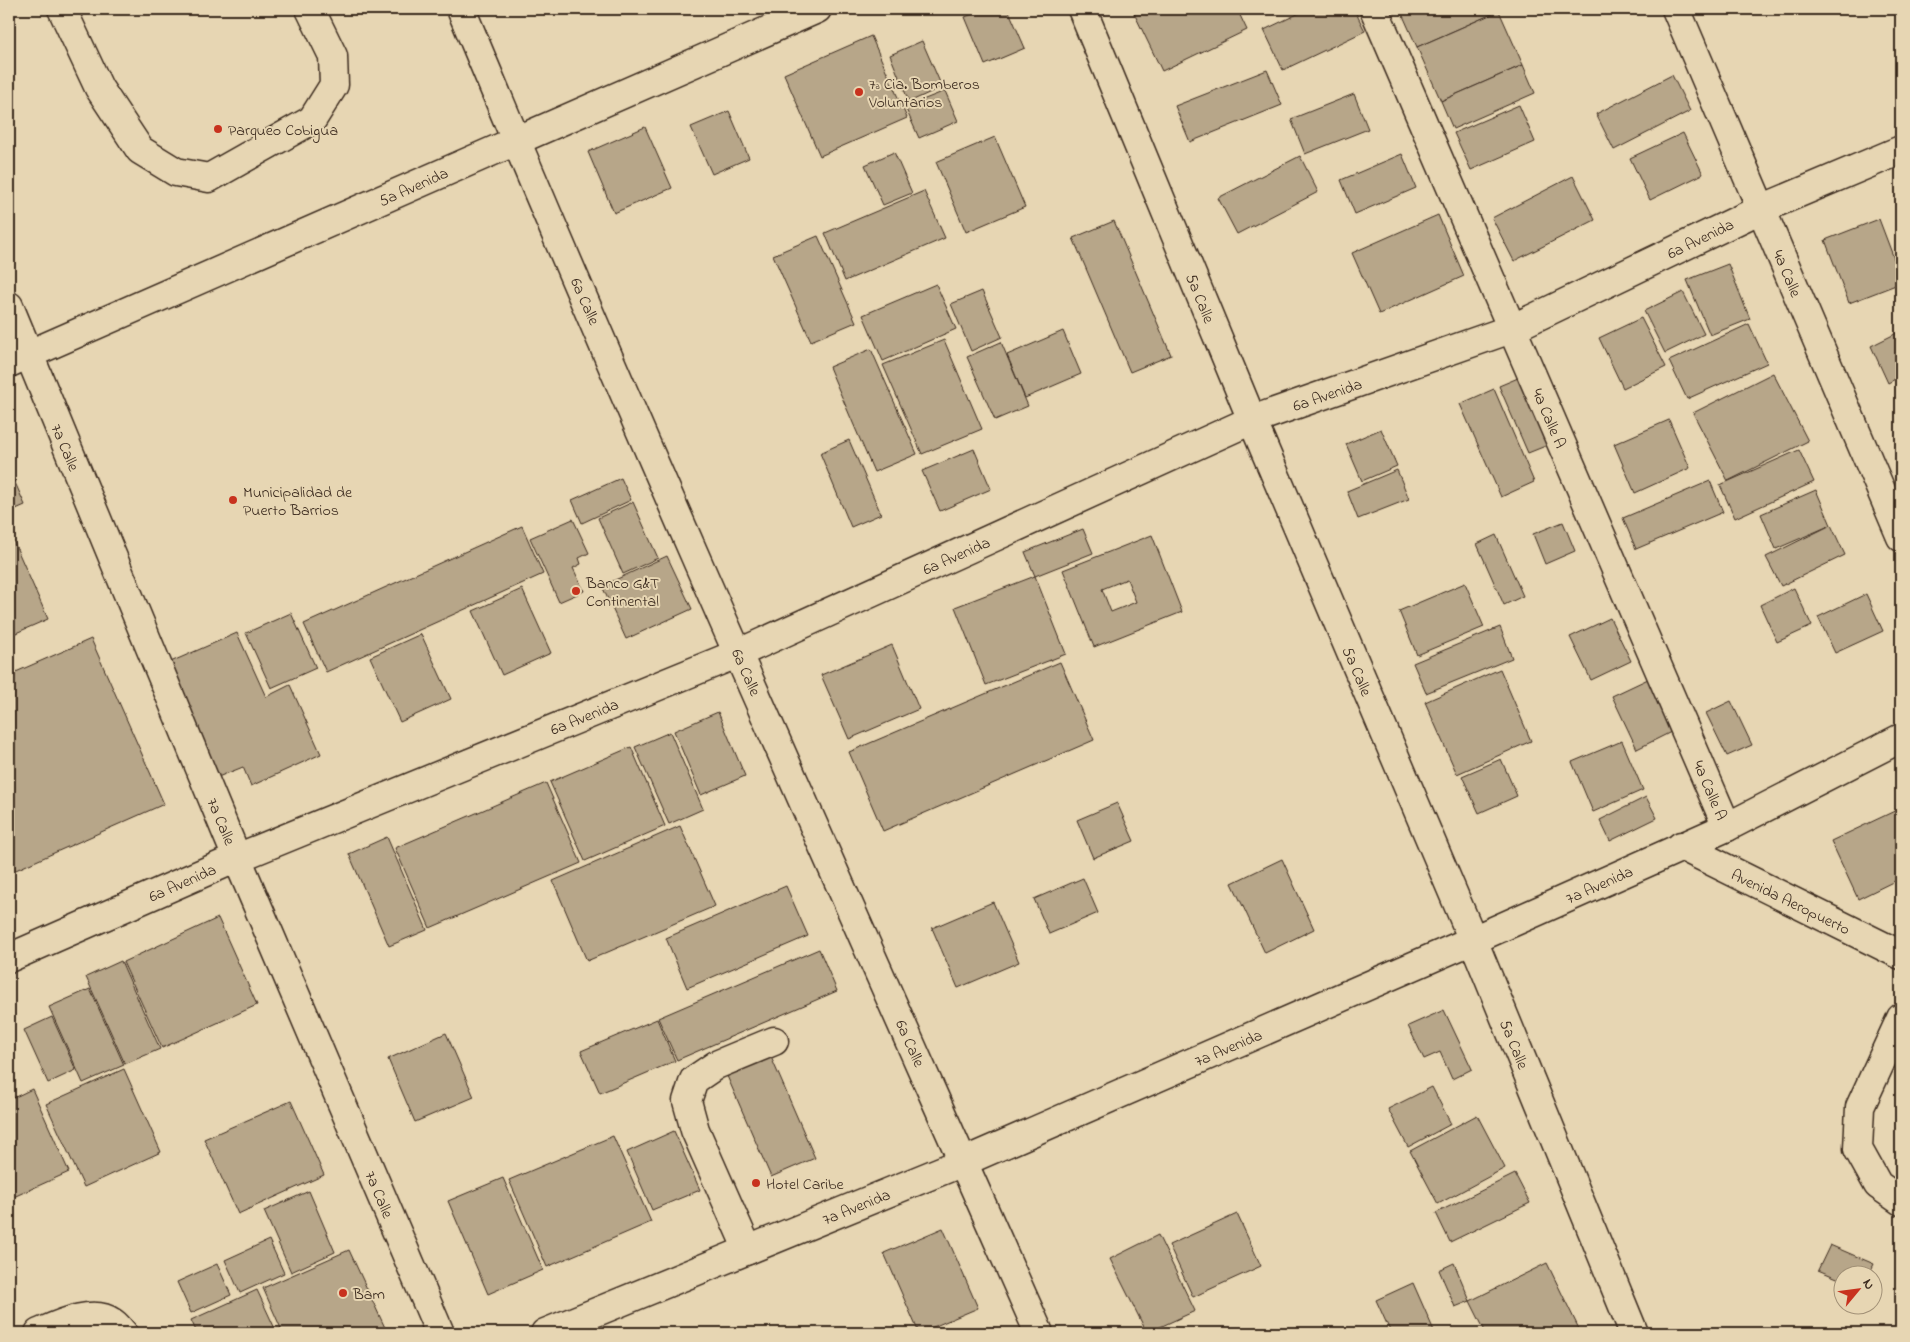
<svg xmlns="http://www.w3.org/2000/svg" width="1910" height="1342" viewBox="0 0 1910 1342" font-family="'Indie Flower',sans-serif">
<rect width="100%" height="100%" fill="#e7d6b3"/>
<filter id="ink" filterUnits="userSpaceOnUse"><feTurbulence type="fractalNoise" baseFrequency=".02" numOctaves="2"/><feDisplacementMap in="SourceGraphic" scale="10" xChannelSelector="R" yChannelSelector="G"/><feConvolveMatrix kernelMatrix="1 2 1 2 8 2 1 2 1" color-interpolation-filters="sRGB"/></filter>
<g filter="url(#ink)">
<g fill="#b7a689" stroke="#3b2a1e" fill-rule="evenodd">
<polygon points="985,9 1008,9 1025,48 985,65 965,17"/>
<polygon points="1132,9 1237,9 1247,30 1162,71"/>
<polygon points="1308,9 1354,9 1365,31 1283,70 1264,30"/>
<polygon points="1400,9 1498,9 1499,11 1417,47"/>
<polygon points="1499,11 1523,65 1441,101 1417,47"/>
<polygon points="871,36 907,118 820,156 784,74"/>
<polygon points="922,41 942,87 909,102 890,55"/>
<polygon points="1523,65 1535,93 1453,129 1441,101"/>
<polygon points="1267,70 1282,105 1190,142 1175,106"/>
<polygon points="1672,75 1690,111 1614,150 1596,114"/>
<polygon points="945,91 958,121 919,138 905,107"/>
<polygon points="1354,94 1368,129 1305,154 1291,119"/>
<polygon points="1519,105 1535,142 1471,170 1454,133"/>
<polygon points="729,111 749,158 712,174 691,127"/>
<polygon points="645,127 672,188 614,213 588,152"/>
<polygon points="1683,133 1703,174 1650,200 1630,158"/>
<polygon points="995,137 1025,207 966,232 936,162"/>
<polygon points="894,152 912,193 883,205 865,165"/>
<polygon points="1402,154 1416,188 1355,214 1341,180"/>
<polygon points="1300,156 1318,192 1237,234 1218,198"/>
<polygon points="1573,176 1595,220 1514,261 1492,218"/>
<polygon points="924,191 945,238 845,281 825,233"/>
<polygon points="1438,215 1464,276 1379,314 1352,253"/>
<polygon points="1879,219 1901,277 1901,283 1849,303 1825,240"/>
<polygon points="1114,221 1171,355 1130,372 1073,238"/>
<polygon points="818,236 856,322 811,341 773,255"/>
<polygon points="1728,264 1750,319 1710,335 1687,280"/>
<polygon points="936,284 956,329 883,361 863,315"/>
<polygon points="982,291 1002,337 971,351 951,304"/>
<polygon points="1683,292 1704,334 1665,353 1644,311"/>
<polygon points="1641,318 1666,367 1623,388 1599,338"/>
<polygon points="1749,324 1767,363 1687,399 1669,361"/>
<polygon points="1063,331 1081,374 1025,398 1007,355"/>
<polygon points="1901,331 1901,376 1888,383 1871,346"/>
<polygon points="944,340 982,429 922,454 883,365"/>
<polygon points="1001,342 1028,406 995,420 967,357"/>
<polygon points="871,349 917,454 874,472 829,367"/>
<polygon points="1773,373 1808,441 1728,481 1693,413"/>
<polygon points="1518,378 1548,445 1528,453 1499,386"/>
<polygon points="1494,389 1534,482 1501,497 1460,404"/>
<polygon points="1669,420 1690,468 1635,493 1614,444"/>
<polygon points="1381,429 1397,466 1362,481 1346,444"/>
<polygon points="849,440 881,514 851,527 820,453"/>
<polygon points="974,449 991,489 940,511 922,471"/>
<polygon points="1799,450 1814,482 1735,518 1720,485"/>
<polygon points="9,469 25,505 9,512"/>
<polygon points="1397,470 1409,499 1358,519 1347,491"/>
<polygon points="621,478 631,500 582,523 572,500"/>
<polygon points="1710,481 1723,512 1636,549 1623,518"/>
<polygon points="1816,490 1831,525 1776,549 1761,514"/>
<polygon points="633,502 658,558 623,574 598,518"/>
<polygon points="573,519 589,553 579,558 581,564 573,568 584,591 559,602 530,538"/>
<polygon points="1563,522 1575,551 1545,564 1533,534"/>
<polygon points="1831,525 1845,555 1781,586 1766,557"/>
<polygon points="522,526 543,574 326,672 304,624"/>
<polygon points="1083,529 1093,553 1035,576 1025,552"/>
<polygon points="9,531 48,619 9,636"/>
<path d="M1152 535 1182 612 1094 647 1063 570ZM1127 579 1136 602 1111 612 1102 589Z"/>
<polygon points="1496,535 1523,596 1504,605 1477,544"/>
<polygon points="667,556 692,609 626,639 602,586"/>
<polygon points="1035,576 1066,654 986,685 955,607"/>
<polygon points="1465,583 1484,627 1417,655 1399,611"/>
<polygon points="1794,588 1812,626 1777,642 1760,605"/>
<polygon points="522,589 551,653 502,675 473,611"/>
<polygon points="1866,594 1883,631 1835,653 1818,617"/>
<polygon points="291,613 316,668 271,688 246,633"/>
<polygon points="1610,618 1631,661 1591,680 1570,637"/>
<polygon points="1500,627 1512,658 1426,693 1413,663"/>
<polygon points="237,633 266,697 290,685 321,754 251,786 243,767 218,777 166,664"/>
<polygon points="421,634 451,699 400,722 370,657"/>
<polygon points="91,639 164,804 9,873 9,675"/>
<polygon points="892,645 919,709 849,739 821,675"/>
<polygon points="1060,662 1094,740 883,831 849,752"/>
<polygon points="1500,669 1531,741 1457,774 1425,702"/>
<polygon points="1648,679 1673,731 1637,749 1612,696"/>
<polygon points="1731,701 1752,745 1727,756 1706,713"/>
<polygon points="718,712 745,776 701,795 674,731"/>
<polygon points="670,732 703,809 669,824 635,747"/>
<polygon points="1622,741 1643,790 1593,812 1572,762"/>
<polygon points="631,747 665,826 585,861 550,782"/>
<polygon points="1501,759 1517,796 1479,813 1462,776"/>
<polygon points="546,783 581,863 430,928 395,848"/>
<polygon points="1646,797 1657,818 1610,841 1600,820"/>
<polygon points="1117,803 1134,841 1093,858 1077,820"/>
<polygon points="1901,808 1901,878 1858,899 1831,841"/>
<polygon points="680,826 715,906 587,961 553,881"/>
<polygon points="387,837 427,930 389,946 349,854"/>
<polygon points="1282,859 1314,929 1265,953 1232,883"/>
<polygon points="1083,878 1098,913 1049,934 1034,899"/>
<polygon points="786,886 808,936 687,988 666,938"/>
<polygon points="993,902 1019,962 958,988 932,928"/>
<polygon points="218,918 257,1005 162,1048 123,962"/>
<polygon points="819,949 837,991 677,1060 658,1018"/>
<polygon points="121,961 160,1049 125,1064 86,977"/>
<polygon points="90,989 124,1065 83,1083 49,1007"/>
<polygon points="1444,1010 1472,1069 1452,1079 1440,1052 1424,1059 1408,1026"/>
<polygon points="52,1017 76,1070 48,1083 24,1030"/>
<polygon points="657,1019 675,1061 600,1093 581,1051"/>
<polygon points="446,1033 474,1097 415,1122 388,1059"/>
<polygon points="771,1057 815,1158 771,1177 727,1076"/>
<polygon points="124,1069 161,1152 84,1187 46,1104"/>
<polygon points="1432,1087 1451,1124 1408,1147 1388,1109"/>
<polygon points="32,1089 69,1172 9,1199 9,1100"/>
<polygon points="291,1101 324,1175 238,1214 204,1139"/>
<polygon points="1477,1115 1505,1168 1438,1204 1410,1151"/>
<polygon points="674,1131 700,1190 652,1210 627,1152"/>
<polygon points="613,1136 651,1222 547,1267 509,1180"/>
<polygon points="1515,1174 1530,1203 1450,1242 1436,1213"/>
<polygon points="503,1178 543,1270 488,1294 448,1201"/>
<polygon points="309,1191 335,1252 291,1272 264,1211"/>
<polygon points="1237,1214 1261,1266 1193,1297 1169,1245"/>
<polygon points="943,1228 978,1308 919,1333 884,1253"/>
<polygon points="1158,1235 1195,1311 1147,1333 1110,1259"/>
<polygon points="269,1240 284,1273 240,1293 225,1260"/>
<polygon points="1830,1245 1874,1264 1869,1274 1842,1274 1842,1280 1818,1270"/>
<polygon points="349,1250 387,1332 283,1333 263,1288"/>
<polygon points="1454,1263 1470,1301 1455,1307 1439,1270"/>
<polygon points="1547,1263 1581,1333 1486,1333 1470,1301"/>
<polygon points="217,1264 231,1295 191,1313 177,1282"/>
<polygon points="1413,1283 1435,1333 1391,1333 1376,1300"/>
<polygon points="257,1290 277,1333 197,1333 191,1320"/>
<polygon points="9,1293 15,1306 9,1309"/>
</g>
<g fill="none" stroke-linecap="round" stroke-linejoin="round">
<g stroke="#3b2a1e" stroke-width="31">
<g id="minor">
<polyline points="62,9 99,88 140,150 176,172 209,178 312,120 334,85 333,56 310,9"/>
<path d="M461 9C646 454 844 893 1039 1333"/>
<polyline points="1082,9 1252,420 1473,940 1634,1333"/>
<polyline points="1374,9 1727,827"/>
<polyline points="1676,9 1901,537"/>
<polyline points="9,306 237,858 440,1333"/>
<polyline points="9,363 817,9"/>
<polyline points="1681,846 1901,955"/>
<polyline points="9,958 237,858 739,653 1252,420 1511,329 1761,209 1901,150"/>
<polyline points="1901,1018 1860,1107 1858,1149 1878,1185 1901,1201"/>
<polyline points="748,1250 695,1130 687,1101 694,1080 716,1065 774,1041"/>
<path d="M39 1333C58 1325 93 1308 112 1322 116 1324 120 1330 123 1333"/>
<polyline points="545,1333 963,1162 1473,940 1727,827 1901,738"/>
</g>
</g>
<use href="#minor" stroke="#e7d6b3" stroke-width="28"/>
</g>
</g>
<g fill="#c8321e" stroke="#e7d6b3" stroke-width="2">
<circle cx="859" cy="92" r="5"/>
<circle cx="218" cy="129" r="5"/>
<circle cx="233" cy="500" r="5"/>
<circle cx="576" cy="591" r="5"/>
<circle cx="756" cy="1183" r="5"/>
<circle cx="343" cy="1293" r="5"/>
</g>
<g text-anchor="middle" stroke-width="4" stroke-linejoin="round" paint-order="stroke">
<g font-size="16" fill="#3b2a1e" stroke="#e7d6b3" text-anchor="start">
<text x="869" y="89">7ª Cia. Bomberos<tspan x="869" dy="18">Voluntarios</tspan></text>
<text x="228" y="135">Parqueo Cobigua</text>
<text x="243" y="497">Municipalidad de<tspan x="243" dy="18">Puerto Barrios</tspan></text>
<text x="586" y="588">Banco G&amp;T<tspan x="586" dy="18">Continental</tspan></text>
<text x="766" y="1189">Hotel Caribe</text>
<text x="353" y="1299">Bam</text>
</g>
<g font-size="16" fill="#3b2a1e" stroke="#e7d6b3">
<text transform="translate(413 186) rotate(-24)" y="6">5a Avenida</text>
<text transform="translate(1700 238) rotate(-26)" y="6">6a Avenida</text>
<text transform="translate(1788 273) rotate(67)" y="6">4a Calle</text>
<text transform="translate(1201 298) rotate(68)" y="6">5a Calle</text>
<text transform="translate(586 301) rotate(66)" y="6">6a Calle</text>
<text transform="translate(1327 394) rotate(-19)" y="6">6a Avenida</text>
<text transform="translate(1550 418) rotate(67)" y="6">4a Calle A</text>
<text transform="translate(66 447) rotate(67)" y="6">7a Calle</text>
<text transform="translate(956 555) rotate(-24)" y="6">6a Avenida</text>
<text transform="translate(1358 671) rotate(67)" y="6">5a Calle</text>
<text transform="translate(747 672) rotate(66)" y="6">6a Calle</text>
<text transform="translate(584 716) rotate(-22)" y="6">6a Avenida</text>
<text transform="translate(1711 790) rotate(67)" y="6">4a Calle A</text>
<text transform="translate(222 821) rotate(67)" y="6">7a Calle</text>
<text transform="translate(182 882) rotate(-24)" y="6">6a Avenida</text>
<text transform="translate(1599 884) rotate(-24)" y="6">7a Avenida</text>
<text transform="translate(1791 901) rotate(26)" y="6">Avenida Aeropuerto</text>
<text transform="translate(911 1043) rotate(66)" y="6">6a Calle</text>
<text transform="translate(1515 1044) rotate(68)" y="6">5a Calle</text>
<text transform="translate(1228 1047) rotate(-23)" y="6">7a Avenida</text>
<text transform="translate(380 1194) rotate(67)" y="6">7a Calle</text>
<text transform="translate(856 1206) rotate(-22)" y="6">7a Avenida</text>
</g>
</g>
<rect width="1910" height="1342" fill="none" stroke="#e7d6b3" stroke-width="30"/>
<rect x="15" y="15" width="1880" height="1312" fill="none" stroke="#3b2a1e" stroke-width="2" filter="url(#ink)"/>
<g transform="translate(1858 1290) rotate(61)"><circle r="24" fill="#e7d6b3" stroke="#a29177"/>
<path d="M0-4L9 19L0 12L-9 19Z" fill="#c8321e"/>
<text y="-8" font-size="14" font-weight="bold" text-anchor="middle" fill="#3b2a1e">N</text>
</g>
</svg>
